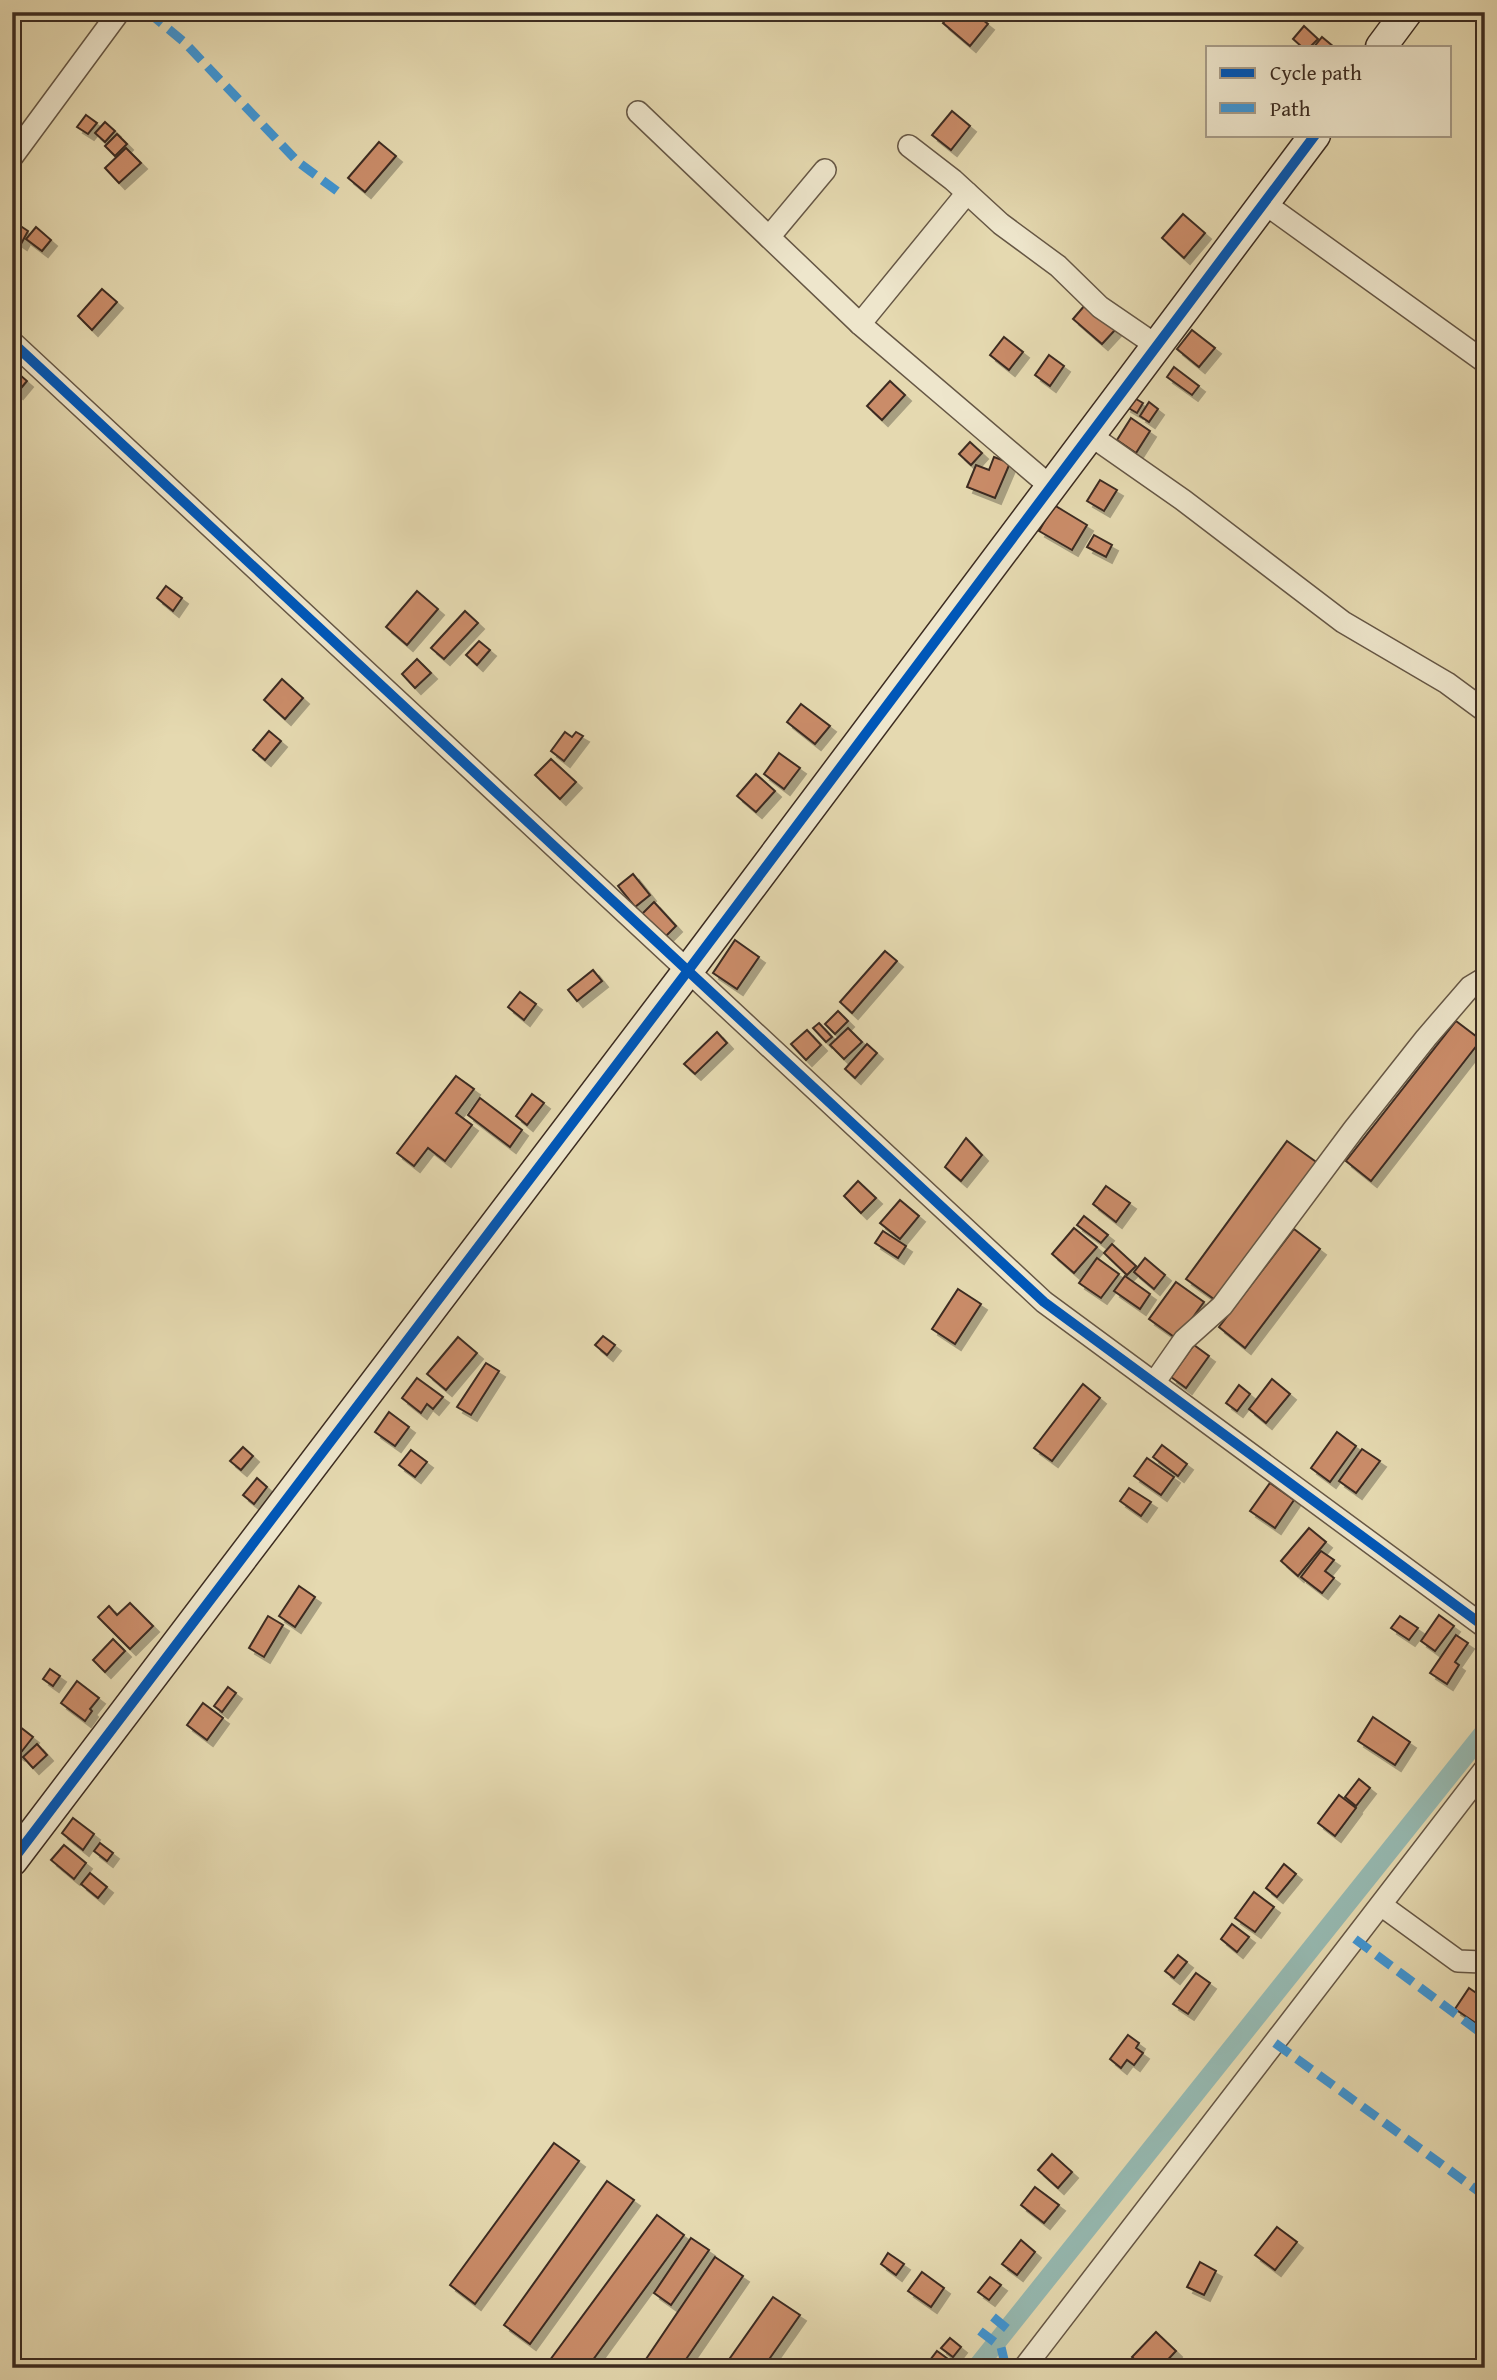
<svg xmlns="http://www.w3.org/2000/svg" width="1497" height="2380" viewBox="0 0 1497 2380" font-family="'Gentium Book Plus',serif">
<defs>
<filter id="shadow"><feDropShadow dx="6" dy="6" stdDeviation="0" flood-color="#0004"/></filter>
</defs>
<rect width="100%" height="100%" fill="#e5d9b0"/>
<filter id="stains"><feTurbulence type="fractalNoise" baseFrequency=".00286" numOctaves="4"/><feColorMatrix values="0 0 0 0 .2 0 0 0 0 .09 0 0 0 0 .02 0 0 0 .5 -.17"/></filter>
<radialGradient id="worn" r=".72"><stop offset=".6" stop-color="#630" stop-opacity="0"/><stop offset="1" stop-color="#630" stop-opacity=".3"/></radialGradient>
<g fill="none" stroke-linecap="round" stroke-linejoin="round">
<polyline stroke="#96b9b1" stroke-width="19" points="976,2368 1485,1731"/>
</g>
<g fill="#ca8c69" stroke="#3c2c21" stroke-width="2" filter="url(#shadow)">
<polygon points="952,12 973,12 988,24 970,46 943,23"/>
<polygon points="1304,26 1318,39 1310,47 1302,47 1293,39"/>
<polygon points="1322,37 1334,47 1314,47"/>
<polygon points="952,111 970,126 951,150 932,135"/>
<polygon points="86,115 97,123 88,134 77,127"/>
<polygon points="105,122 115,131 105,142 95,133"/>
<polygon points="117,134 127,144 115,156 105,146"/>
<polygon points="379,142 396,156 365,192 348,178"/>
<polygon points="126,148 141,163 119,183 105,168"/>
<polygon points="1183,214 1205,233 1184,258 1162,238"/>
<polygon points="19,225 28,231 21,244 12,238"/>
<polygon points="36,227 51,240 42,251 26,239"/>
<polygon points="102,289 117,302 92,330 78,316"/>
<polygon points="1085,305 1115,330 1102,344 1073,319"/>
<polygon points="1192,330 1215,348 1199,367 1177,349"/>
<polygon points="1004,337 1023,352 1009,370 990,355"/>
<polygon points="1049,355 1064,366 1050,386 1035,375"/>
<polygon points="1174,367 1199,386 1192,395 1167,377"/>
<polygon points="12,368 27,381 17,393 12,389"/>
<polygon points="890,381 905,395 882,420 867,406"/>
<polygon points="1131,396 1143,403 1137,413 1125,406"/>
<polygon points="1149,402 1158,409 1149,422 1140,416"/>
<polygon points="1131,418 1150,431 1136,453 1117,440"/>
<polygon points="970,442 982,453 971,465 959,454"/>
<polygon points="994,457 1010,463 995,498 967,487 976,465 989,470"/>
<polygon points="1100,480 1117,490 1104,511 1087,501"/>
<polygon points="1054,505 1087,525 1072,550 1039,531"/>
<polygon points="1094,535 1112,545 1106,557 1087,547"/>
<polygon points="166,586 182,598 173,611 157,598"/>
<polygon points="417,591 438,609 407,645 386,627"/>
<polygon points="465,611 478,623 444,659 431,648"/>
<polygon points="479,641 490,650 477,665 466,655"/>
<polygon points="417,659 431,673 415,688 402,674"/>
<polygon points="282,679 303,698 285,719 264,700"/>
<polygon points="801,704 830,726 815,744 787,722"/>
<polygon points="269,731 281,741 265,760 253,750"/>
<polygon points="565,732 572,737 576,732 583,736 564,761 551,751"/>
<polygon points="779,753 800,768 784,789 764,774"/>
<polygon points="551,759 576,782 560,799 535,775"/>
<polygon points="756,774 775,791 756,812 737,796"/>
<polygon points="633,874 650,895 635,907 618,886"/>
<polygon points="654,902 676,926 660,942 638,918"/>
<polygon points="735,940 759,957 737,989 713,973"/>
<polygon points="885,951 897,961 852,1013 840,1002"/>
<polygon points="593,970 602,981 577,1001 568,990"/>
<polygon points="520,992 536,1004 524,1020 508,1007"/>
<polygon points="838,1011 848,1021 835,1034 825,1024"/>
<polygon points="1456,1021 1481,1040 1371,1181 1346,1161"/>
<polygon points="819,1023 832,1037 826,1042 813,1028"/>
<polygon points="848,1028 862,1042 844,1059 830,1045"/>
<polygon points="807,1030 821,1045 806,1060 791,1044"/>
<polygon points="717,1032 727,1043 695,1074 684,1064"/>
<polygon points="867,1044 877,1053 855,1078 845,1069"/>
<polygon points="456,1076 474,1089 456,1113 472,1125 445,1161 428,1148 414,1166 397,1153"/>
<polygon points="532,1094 544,1103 527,1125 516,1116"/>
<polygon points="480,1098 522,1130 510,1147 468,1115"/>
<polygon points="966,1138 982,1155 961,1181 945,1167"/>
<polygon points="1287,1141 1319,1164 1218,1302 1186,1279"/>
<polygon points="858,1181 876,1198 861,1213 844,1196"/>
<polygon points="1106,1186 1130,1203 1116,1222 1093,1204"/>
<polygon points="900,1200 919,1216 900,1239 880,1223"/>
<polygon points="1084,1216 1108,1235 1101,1243 1077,1225"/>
<polygon points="1074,1228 1097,1247 1074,1273 1052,1254"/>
<polygon points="1294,1229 1320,1249 1245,1348 1219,1327"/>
<polygon points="883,1231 906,1246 898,1258 875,1243"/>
<polygon points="1112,1244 1136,1266 1127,1275 1104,1253"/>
<polygon points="1097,1258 1119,1274 1101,1298 1079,1283"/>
<polygon points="1145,1258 1165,1275 1154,1289 1134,1272"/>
<polygon points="1125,1276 1150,1294 1140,1309 1114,1291"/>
<polygon points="1176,1282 1204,1302 1177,1339 1149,1319"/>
<polygon points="958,1289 981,1304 955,1344 932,1329"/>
<polygon points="603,1336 615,1345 607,1355 595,1345"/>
<polygon points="458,1337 477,1353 446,1390 427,1374"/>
<polygon points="1194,1345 1209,1356 1186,1388 1171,1377"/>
<polygon points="486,1363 499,1371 471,1415 457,1407"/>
<polygon points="417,1378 443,1397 433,1409 427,1404 421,1413 402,1398"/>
<polygon points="1272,1379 1290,1394 1266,1423 1249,1409"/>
<polygon points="1083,1384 1100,1398 1052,1461 1034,1448"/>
<polygon points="1239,1385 1250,1394 1237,1411 1226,1403"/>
<polygon points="389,1412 409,1427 395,1446 375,1432"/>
<polygon points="1337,1432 1356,1446 1330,1482 1311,1468"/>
<polygon points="1162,1445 1187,1464 1178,1476 1153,1457"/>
<polygon points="243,1447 253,1456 241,1470 230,1461"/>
<polygon points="1362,1449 1380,1461 1356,1493 1339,1481"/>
<polygon points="411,1450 427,1462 415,1477 399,1465"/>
<polygon points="1147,1458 1174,1477 1161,1495 1134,1476"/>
<polygon points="257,1478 267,1487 254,1504 243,1495"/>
<polygon points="1270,1483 1294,1500 1275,1528 1250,1511"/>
<polygon points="1129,1488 1151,1502 1141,1516 1120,1501"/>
<polygon points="1309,1528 1326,1542 1298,1576 1281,1561"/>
<polygon points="1321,1551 1334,1560 1325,1571 1334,1578 1322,1593 1301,1577"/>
<polygon points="299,1586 315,1597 295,1627 279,1616"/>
<polygon points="130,1603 153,1626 130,1649 98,1617 109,1606 117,1615"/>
<polygon points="1439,1615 1454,1626 1435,1651 1421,1641"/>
<polygon points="268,1616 283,1625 264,1657 249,1648"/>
<polygon points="1400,1616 1418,1628 1409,1640 1391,1628"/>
<polygon points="1456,1635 1468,1643 1455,1662 1459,1665 1447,1684 1430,1673"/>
<polygon points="113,1639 125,1651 105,1672 93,1660"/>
<polygon points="50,1669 60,1676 53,1686 43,1679"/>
<polygon points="77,1681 99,1698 90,1709 92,1711 85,1721 61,1703"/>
<polygon points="228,1687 236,1693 222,1712 214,1706"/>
<polygon points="203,1703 223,1718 207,1740 187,1725"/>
<polygon points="1373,1717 1410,1742 1395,1765 1358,1741"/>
<polygon points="15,1723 33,1737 19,1755 12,1750 12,1726"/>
<polygon points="37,1744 47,1755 33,1768 23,1757"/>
<polygon points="1359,1779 1370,1788 1356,1806 1345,1797"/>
<polygon points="1339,1795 1356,1808 1335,1836 1318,1823"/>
<polygon points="73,1818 94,1834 83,1850 62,1833"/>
<polygon points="100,1843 113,1853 107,1861 94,1851"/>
<polygon points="64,1845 86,1863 74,1879 51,1860"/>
<polygon points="1284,1864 1296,1874 1277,1897 1266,1888"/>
<polygon points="90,1873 107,1887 98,1898 81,1884"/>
<polygon points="1254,1892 1274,1907 1255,1932 1235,1918"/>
<polygon points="1232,1924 1249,1937 1237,1952 1221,1939"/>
<polygon points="1178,1955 1187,1962 1174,1978 1165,1971"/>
<polygon points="1196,1973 1210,1983 1188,2014 1173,2004"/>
<polygon points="1469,1988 1485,1999 1485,2024 1483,2028 1455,2009"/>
<polygon points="1128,2035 1139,2043 1136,2048 1143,2053 1134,2065 1127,2060 1121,2068 1110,2059"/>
<polygon points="554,2143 579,2161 475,2304 450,2285"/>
<polygon points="1052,2154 1072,2172 1058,2188 1038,2170"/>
<polygon points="607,2181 634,2200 530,2344 504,2325"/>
<polygon points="1035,2187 1059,2205 1044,2223 1021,2205"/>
<polygon points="657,2215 684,2235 587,2368 561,2368 550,2360"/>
<polygon points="1277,2227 1297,2242 1275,2270 1255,2255"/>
<polygon points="691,2238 709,2250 671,2305 654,2293"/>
<polygon points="1021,2240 1035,2252 1017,2275 1002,2264"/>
<polygon points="888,2253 904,2264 896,2275 881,2264"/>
<polygon points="715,2257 743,2276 680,2368 640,2368"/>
<polygon points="1200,2262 1216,2271 1204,2295 1187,2287"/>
<polygon points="922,2272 944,2288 931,2307 908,2291"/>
<polygon points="990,2277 1001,2285 989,2300 978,2292"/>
<polygon points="773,2297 800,2315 763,2368 723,2368"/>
<polygon points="1156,2332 1176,2351 1160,2368 1143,2368 1132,2357"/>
<polygon points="950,2338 961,2347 953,2357 941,2348"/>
<polygon points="937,2351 948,2359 941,2368 924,2368"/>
</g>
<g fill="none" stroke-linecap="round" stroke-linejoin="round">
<g stroke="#665745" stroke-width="24">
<g id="street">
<polyline points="638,112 860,324 1051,487"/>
<polyline points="909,146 953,180 1001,224 1058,266 1100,307 1157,346"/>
<polyline points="12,157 119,12"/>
<polyline points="1264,203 1485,362"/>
<polyline points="769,237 825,170"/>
<polyline points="860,324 967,193"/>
<polyline points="12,342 1044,1302 1485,1627"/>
<polyline points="1090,435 1183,500 1343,622 1447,683 1485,711"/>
<polyline points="1154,1383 1184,1340 1222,1306 1354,1129 1426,1038 1470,987 1485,978"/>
<polyline points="1381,1905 1458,1961 1482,1962 1485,1958"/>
<polyline points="1024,2368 1485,1769"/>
</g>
</g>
<g stroke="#3c2c21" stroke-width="33">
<g id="secondary">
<polyline points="1381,47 1407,12"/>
<polyline points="12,1861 687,972 1315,135"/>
</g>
</g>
<use href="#street" stroke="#eee6cc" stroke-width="21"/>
<use href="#secondary" stroke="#eee6cc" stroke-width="30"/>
<g stroke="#3f96d5" stroke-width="9" stroke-dasharray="18 9" stroke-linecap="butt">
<polyline points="148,12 184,42 298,162 337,191"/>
<polyline points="1355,1939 1485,2036"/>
<polyline points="1275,2043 1485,2196"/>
<polyline points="993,2317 1010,2331"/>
<polyline points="980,2331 1001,2347 1006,2368"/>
</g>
<g stroke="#eee6cc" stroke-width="15">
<g id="cycleway">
<polyline points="12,342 1044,1302 1485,1627"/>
<polyline points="12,1861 687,972 1315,135"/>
</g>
</g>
<use href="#cycleway" stroke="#0057b8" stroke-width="10"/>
</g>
<rect width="1497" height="2380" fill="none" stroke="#e5d9b0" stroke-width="42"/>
<rect x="14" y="14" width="1469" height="2352" fill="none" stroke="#3c2c21" stroke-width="3.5"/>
<rect x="21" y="21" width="1455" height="2338" fill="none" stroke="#3c2c21" stroke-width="2"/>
<rect x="1206" y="46" width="245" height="91" fill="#eee6cc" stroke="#a79c88" stroke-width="2"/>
<rect x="1220" y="68" width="35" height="10" fill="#0057b8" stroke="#a79c88" stroke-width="2"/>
<text x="1270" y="80" font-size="21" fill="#3c2c21">Cycle path</text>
<rect x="1220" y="103" width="35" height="10" fill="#3f96d5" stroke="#a79c88" stroke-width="2"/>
<text x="1270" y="116" font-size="21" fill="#3c2c21">Path</text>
<rect width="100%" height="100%" filter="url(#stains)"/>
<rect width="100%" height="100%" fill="url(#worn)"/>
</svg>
